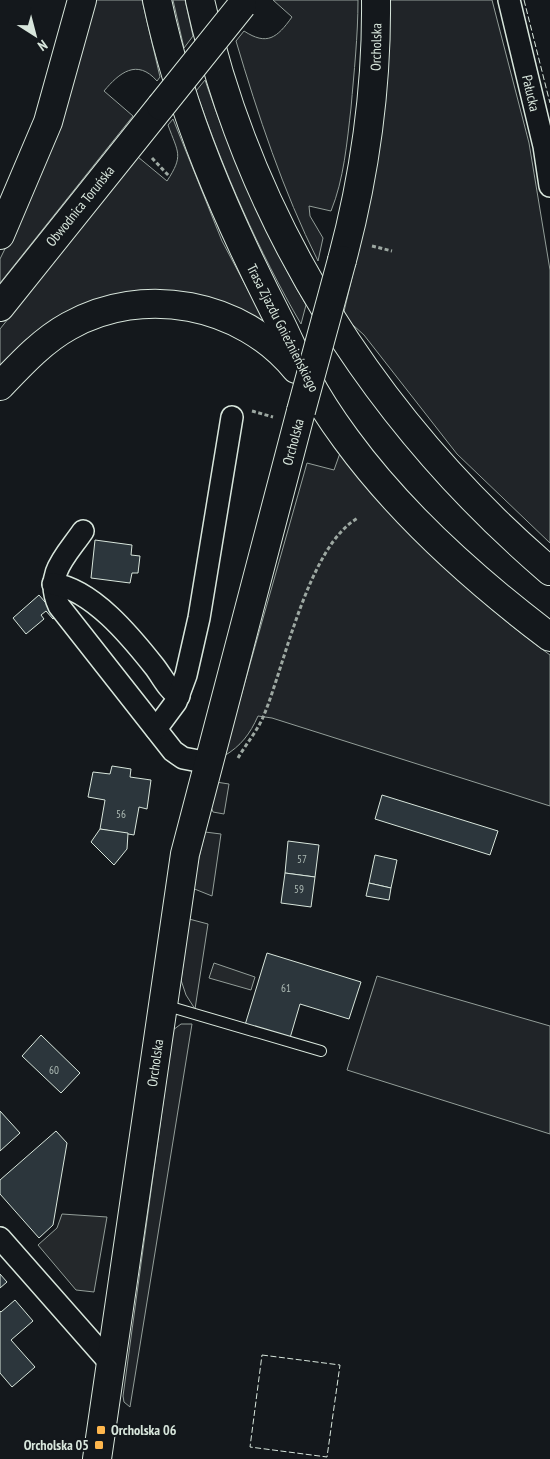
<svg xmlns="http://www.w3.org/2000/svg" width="550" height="1459" viewBox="0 0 550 1459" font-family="'PT Sans Narrow',sans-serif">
<rect width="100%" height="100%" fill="#14181c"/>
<g fill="#202428" stroke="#939e99">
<path d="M93 0H142L160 77 157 81C137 58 119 73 104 91L133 116 0 283V259L20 218Z"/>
<polygon points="173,0 185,0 193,36 184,48"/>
<path d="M273 0H358C358 36 354 72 351 108 347 142 344 179 331 211L309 206 310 216 323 238 318 261C283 191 258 115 236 41L244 31C267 46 277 38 292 17Z"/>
<polygon points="386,0 492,0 529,143 550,270 550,543 457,454 364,335 343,316 370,200"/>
<path d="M205 80C232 159 264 233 306 305L301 324C258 250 224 172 196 91Z"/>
<path d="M173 119 222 241 265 322 263 324 183 293 160 291 0 368V329L138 157 167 181C184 155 178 153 168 125Z"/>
<path d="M340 453C400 526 473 600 550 655V806L272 718 258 716C250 734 241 746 224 756L307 463 334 470Z"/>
<polygon points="216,782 229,784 224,814 213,812 211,807"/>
<polygon points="205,832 221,834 212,896 192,888"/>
<polygon points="189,919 208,924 195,1009 186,995 181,980"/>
<polygon points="377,976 550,1026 550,1134 347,1070"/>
<polygon points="181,1024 192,1024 130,1407 124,1402 123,1396 173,1030"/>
</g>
<g fill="#24282b" stroke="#939e99">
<polygon points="214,963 255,977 251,990 209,978"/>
<polygon points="62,1214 107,1217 94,1292 76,1290 38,1245 57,1228"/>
</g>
<g fill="#2c363c" stroke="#d8e6dc">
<polygon points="95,540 132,545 131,555 140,556 138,573 132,573 130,583 91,578"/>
<polygon points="39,595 57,616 53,619 46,611 41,615 44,619 26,634 13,618"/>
<polygon points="112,766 131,769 130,777 151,780 147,809 139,807 134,835 100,829 105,800 88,797 93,772 110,774"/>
<polygon points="382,795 498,831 490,855 375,819"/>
<polygon points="100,829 128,833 127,849 114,865 91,842"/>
<polygon points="288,841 319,845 315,877 285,873"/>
<polygon points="375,855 397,860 391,888 369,883"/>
<polygon points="285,873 315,877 311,907 281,903"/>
<polygon points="369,883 391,888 389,900 366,896"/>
<polygon points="267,953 361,982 349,1019 300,1004 290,1038 245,1025"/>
<polygon points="41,1035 80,1073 61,1093 22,1056"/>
<polygon points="0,1111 20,1133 0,1151"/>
<polygon points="56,1131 67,1143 53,1225 39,1238 0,1194 0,1180"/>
<polygon points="0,1274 7,1282 0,1288"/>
<polygon points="15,1300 33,1321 11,1340 35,1367 12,1387 0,1373 0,1311 1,1312"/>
</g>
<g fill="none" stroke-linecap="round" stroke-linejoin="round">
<g stroke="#d8e6dc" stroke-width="12">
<polyline id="lane" points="164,1005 321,1051"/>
</g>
<g stroke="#d8e6dc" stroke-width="24">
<g id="street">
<polyline points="509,0 544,146 550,186"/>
<path d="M83 531C66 556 44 574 59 606L173 751 183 758 209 763"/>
<path d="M53 584C92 589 131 637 154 666 162 676 168 690 179 696"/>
<polyline points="156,729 176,702 186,675 199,618 232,417"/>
<polyline points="0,1238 111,1364"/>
</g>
</g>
<g stroke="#d8e6dc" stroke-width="30">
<g id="secondary">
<path d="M342 260C365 174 377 89 376 0"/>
<polyline points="97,1459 185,854 301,411"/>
</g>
</g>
<g stroke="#d8e6dc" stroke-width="30">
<g id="primary">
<path d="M157 0C181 114 227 219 280 322 289 340 297 360 307 378 318 399 332 420 346 439 400 513 477 582 550 637"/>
<path d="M200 0C249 224 377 423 550 571"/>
<polyline points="0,235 48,122 82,0"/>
<polyline points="0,307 161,106"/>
<path d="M0 386C21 364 42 341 69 326 143 284 242 303 296 369"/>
</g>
</g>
<g stroke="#9da8a2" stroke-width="3" stroke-dasharray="4 2.5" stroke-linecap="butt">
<polyline points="152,158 169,176"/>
<polyline points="372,246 392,251"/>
<polyline points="252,411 273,417"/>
<path d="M238 758C246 744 258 730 264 715 285 664 309 545 358 518"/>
</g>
<use href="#lane" stroke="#14181c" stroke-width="10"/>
<use href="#street" stroke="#14181c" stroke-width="21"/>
<use href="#secondary" stroke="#14181c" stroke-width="28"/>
<use href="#primary" stroke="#14181c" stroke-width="28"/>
<g stroke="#d8e6dc" stroke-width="30" stroke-linecap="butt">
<polyline id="secondary-bridge" points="301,411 342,260"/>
</g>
<g stroke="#d8e6dc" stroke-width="30" stroke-linecap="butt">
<polyline id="primary-bridge" points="161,106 242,5"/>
</g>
<use href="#secondary-bridge" stroke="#14181c" stroke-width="28"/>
<use href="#primary-bridge" stroke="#14181c" stroke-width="28"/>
<g stroke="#d8e6dc" stroke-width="1" stroke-dasharray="6 2.5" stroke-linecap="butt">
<polyline points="524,0 550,103"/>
<polygon points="262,1355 340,1365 327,1457 250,1447"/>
</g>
</g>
<g fill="#ffb74d" stroke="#14181c" stroke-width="2">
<rect x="96" y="1425" width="10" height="10" rx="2.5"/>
<rect x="94" y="1440" width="10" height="10" rx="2.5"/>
</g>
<g text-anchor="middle" stroke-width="4" stroke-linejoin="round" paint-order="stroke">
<g font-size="11" fill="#adbab4">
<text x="121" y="818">56</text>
<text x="302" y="863">57</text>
<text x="299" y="893">59</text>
<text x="286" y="992">61</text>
<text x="54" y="1074">60</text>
</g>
<g font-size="14" fill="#d8e6dc" stroke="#14181c">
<text transform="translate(376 47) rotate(-89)" y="5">Orcholska</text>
<text transform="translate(531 93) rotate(77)" y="5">Pałucka</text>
<text transform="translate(80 206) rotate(-51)" y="5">Obwodnica Toruńska</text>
<text transform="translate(283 328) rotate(63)" y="5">Trasa Zjazdu Gnieźnieńskiego</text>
<text transform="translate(293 442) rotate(-75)" y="5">Orcholska</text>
<text transform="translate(155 1063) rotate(-82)" y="5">Orcholska</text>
</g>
<g font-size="14" font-weight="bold" fill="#d8e6dc" stroke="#14181c" text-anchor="start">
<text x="111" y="1435">Orcholska 06</text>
<text x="89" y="1450" text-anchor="end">Orcholska 05</text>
</g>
</g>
<g transform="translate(35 35) rotate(144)" stroke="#14181c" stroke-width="4" paint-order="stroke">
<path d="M0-4L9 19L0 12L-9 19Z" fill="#d8e6dc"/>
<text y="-8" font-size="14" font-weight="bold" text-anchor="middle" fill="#d8e6dc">N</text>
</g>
</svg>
